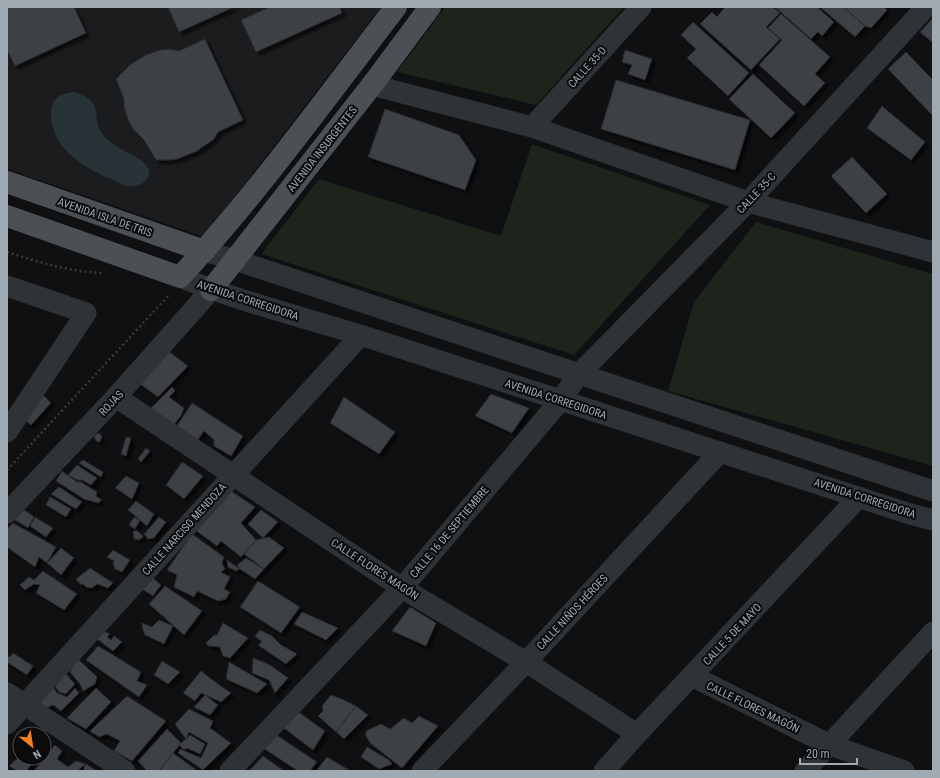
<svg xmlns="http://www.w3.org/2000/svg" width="940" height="778" viewBox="0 0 940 778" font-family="'Roboto Condensed',sans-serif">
<defs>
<filter id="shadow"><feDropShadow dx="3.5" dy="3.5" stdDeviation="1" flood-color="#0009"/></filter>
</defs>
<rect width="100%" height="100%" fill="#0f1011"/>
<polygon fill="#1b1c1e" points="7,7 381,7 204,237 7,169"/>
<g fill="#1c241c">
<polygon points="445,7 624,7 536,105 397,72"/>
<polygon points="532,144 710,205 574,355 261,254 319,179 501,236"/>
<polygon points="756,222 933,274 933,466 668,391 694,302"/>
</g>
<path fill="#283337" d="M75 92C108 105 89 116 103 135 108 143 133 155 142 161 145 163 148 167 149 171 150 182 137 188 128 186 122 185 116 181 111 179 82 167 51 148 51 113 51 98 62 93 75 92Z"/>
<g fill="#3e4144" stroke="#292a2d" filter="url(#shadow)">
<polygon points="7,7 74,7 86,33 15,66 7,50"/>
<polygon points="168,7 234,7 179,32"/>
<polygon points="270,7 340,7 342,13 256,52 241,20"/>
<polygon points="725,7 773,7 780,13 766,27 780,39 751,70 700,24 712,12 717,17"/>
<polygon points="775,7 817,7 834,22 822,36 818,32 811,39"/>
<polygon points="820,7 844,7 865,26 855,37"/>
<polygon points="844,7 884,7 887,10 871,28 865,26"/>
<polygon points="781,14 830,57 815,74 825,83 804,106 759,65 782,40 768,28"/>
<polygon points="933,18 933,43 920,32"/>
<polygon points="693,22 749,73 728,96 687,58 696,49 681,35"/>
<polygon points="205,39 243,120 218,132 214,139 197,151 177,159 169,160 156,160 144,140 133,129 129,122 124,107 124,99 116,79 131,64 146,55 160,50 170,49 179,51"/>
<polygon points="625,50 652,59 645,80 628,74 632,65 622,62"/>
<polygon points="906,52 933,80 933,116 888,69"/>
<polygon points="753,74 795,113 771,138 729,99"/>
<polygon points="616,80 750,120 735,170 601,129"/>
<polygon points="882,106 925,142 911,160 867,128"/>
<polygon points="385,109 459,135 476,160 465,190 368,157"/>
<polygon points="852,157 887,194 866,213 831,176"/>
<polygon points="163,347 188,366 158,397 136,381"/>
<polygon points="172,387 175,391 169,397 184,408 181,416 170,429 151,408"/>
<polygon points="42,394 51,403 31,425 20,416"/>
<polygon points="491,394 529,408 512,433 475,416"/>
<polygon points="344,397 395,432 379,454 330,423"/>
<polygon points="192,403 243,436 231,456 214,446 214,440 204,431 197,441 176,427"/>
<polygon points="98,433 102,436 100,442 96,441 94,436"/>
<polygon points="126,437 131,438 126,456 121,454"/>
<polygon points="146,448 150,451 141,462 138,459"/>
<polygon points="83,460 103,472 101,477 79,463"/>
<polygon points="182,462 203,476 184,499 166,485"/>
<polygon points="77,465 97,478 91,485 82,480 77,480 68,475"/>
<polygon points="62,471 77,482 81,482 97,492 96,496 102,500 98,503 84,499 56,481"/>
<polygon points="126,476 139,483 132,499 115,488"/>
<polygon points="59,487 82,502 76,509 51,494"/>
<polygon points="231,491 255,507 241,523 256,540 241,557 221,541 217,546 195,530"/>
<polygon points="50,497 71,509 66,517 46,505"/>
<polygon points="136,501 154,514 147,526 128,510"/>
<polygon points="23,509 34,517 28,528 15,520"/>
<polygon points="261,510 278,522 263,538 248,524"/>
<polygon points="35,517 53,528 46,537 30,526"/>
<polygon points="134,517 140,520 135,529 129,525"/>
<polygon points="159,517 166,522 154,538 148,539 144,534"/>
<polygon points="13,523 56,547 47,563 39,557 35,567 7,547 7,529"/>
<polygon points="136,530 142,535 143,537 139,540 134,539 133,532"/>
<polygon points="192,534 224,557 222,563 225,569 221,572 230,577 224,589 230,592 226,599 218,601 197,591 194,597 174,587 177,575 167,570"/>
<polygon points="269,537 284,548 264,569 244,554 256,540"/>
<polygon points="61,548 74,558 61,575 47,563"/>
<polygon points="113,550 130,560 122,572 115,569 113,563 114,561 107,557"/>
<polygon points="246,558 264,569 255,579 240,569 237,565"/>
<polygon points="227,560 240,569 236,571 228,567"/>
<polygon points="90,568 113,583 108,588 97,584 92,588 86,587 83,584 80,584 76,579"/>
<polygon points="43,571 77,594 64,610 36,593 40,585 34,584 25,590 20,585 29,577 34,580"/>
<polygon points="152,577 161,585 153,596 142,589"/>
<polygon points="258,581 300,607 281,633 240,607"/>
<polygon points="165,586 202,611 184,635 149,604"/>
<polygon points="410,607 436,623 426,646 392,631"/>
<polygon points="302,612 338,628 326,640 294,624"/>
<polygon points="159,620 173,626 164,644 145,635 143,630 142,623 152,627"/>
<polygon points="223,623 248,638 230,658 223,656 220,647 208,646 206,643 214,635 217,635"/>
<polygon points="101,630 110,634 107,637 111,640 114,636 122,642 113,651 97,639"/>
<polygon points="260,630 272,636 281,645 297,654 286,664 258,645 262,642 255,636"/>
<polygon points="98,646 141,672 137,681 147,685 139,697 86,660"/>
<polygon points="13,653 33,666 27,675 7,662 7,656 10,657"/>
<polygon points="77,658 97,677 95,684 83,691 80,684 70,672"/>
<polygon points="253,658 270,665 288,678 275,693 269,680 252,673"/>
<polygon points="162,661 180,672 168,684 154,675"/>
<polygon points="229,662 267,684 257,693 226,679"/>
<polygon points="201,671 218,684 231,693 221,702 201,693 195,701 183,693"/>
<polygon points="66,674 75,684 66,694 59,692 55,686"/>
<polygon points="53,687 57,693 67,697 75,688 79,693 61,711 53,705 47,708 37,700"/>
<polygon points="96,688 111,702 86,729 67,718"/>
<polygon points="205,695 218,705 210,715 194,707"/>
<polygon points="331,695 344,700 356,706 336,732 318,716 323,711 322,706"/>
<polygon points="127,696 166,721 132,761 114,751 120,741 107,734 99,737 90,731"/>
<polygon points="356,706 368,715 344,739 336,732"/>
<polygon points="189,709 213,721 210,728 231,743 203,770 178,753 180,749 201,758 208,743 189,732 186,739 175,724"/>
<polygon points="297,711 325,731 313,750 281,726"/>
<polygon points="419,716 438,726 402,768 371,744 365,734 368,730 381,724 390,729 404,718 412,723"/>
<polygon points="167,729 181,743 159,771 147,771 138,761"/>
<polygon points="272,732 317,762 310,771 298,771 260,746"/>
<polygon points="190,735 205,744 200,754 187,748 184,750 179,745"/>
<polygon points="55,745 62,751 57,759 68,767 76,761 86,764 77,771 34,771"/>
<polygon points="367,747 389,760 392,764 379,769 361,757"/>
<polygon points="173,753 198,771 159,771"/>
<polygon points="20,756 20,758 37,758 26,771 18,771 9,766"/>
<polygon points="263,756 284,771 249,771"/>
<polygon points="327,757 349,770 316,771"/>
<polygon points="86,764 97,771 83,771"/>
</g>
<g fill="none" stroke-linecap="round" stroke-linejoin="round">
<g stroke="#363a3d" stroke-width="2.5" stroke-dasharray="2 3" stroke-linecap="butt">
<path d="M7 252C38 262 70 272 103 273"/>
<polyline points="7,470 170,294"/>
</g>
<g stroke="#303336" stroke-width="21">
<polyline points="372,85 532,127 748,202 933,252"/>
<polyline points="532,127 641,7"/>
<polyline points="204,251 235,260 933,491"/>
<path d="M180 277C245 304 315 320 382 342 558 400 734 456 910 514L933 520"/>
<polyline points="7,286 86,313 7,432"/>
<polyline points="116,397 402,588 526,662 637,734"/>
<polyline points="7,513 116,397 211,290"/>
<polyline points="692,676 830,745 904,771"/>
<polyline points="7,693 125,771"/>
<polyline points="7,724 361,335"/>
<polyline points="230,771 402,588 560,401 579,374 748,202 926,7"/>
<polyline points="422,771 526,662 720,452"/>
<polyline points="604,771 637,734 859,497"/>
<polyline points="805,771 933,632"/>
</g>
<g stroke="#4c5055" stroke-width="22">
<polyline points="7,182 204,251"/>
<path d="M7 216 180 277C258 193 326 98 396 7"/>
<polyline points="211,290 372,85 430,7"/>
</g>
</g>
<g text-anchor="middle" stroke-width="4" stroke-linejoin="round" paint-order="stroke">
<g font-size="11" fill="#a0aab3" stroke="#0b0b0c">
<text transform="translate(587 67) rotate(-48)" y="4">CALLE 35-D</text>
<text transform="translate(322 149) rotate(-52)" y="4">AVENIDA INSURGENTES</text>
<text transform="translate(756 193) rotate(-47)" y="4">CALLE 35-C</text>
<text transform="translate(105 217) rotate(19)" y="4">AVENIDA ISLA DE TRIS</text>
<text transform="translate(248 300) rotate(18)" y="4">AVENIDA CORREGIDORA</text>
<text transform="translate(556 399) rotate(18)" y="4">AVENIDA CORREGIDORA</text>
<text transform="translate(111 403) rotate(-47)" y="4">ROJAS</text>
<text transform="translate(865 498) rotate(18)" y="4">AVENIDA CORREGIDORA</text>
<text transform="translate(184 529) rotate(-48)" y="4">CALLE NARCISO MENDOZA</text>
<text transform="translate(449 532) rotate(-50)" y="4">CALLE 16 DE SEPTIEMBRE</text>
<text transform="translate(375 569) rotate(33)" y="4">CALLE FLORES MAGÓN</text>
<text transform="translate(572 612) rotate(-47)" y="4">CALLE NIÑOS HÉROES</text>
<text transform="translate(732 634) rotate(-47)" y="4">CALLE 5 DE MAYO</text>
<text transform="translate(753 707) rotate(26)" y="4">CALLE FLORES MAGÓN</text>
</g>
</g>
<rect width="940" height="778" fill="none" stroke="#a0aab3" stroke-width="16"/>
<g transform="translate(32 746) rotate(150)"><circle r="19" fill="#0b0b0c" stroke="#474b4f"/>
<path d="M0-3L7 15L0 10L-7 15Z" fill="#fc801d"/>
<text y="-6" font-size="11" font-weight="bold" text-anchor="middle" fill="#a0aab3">N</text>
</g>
<path d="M800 758v6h57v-6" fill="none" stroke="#a0aab3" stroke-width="2"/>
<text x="806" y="758" font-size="12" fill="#a0aab3" stroke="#0b0b0c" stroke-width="3" paint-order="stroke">20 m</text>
</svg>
